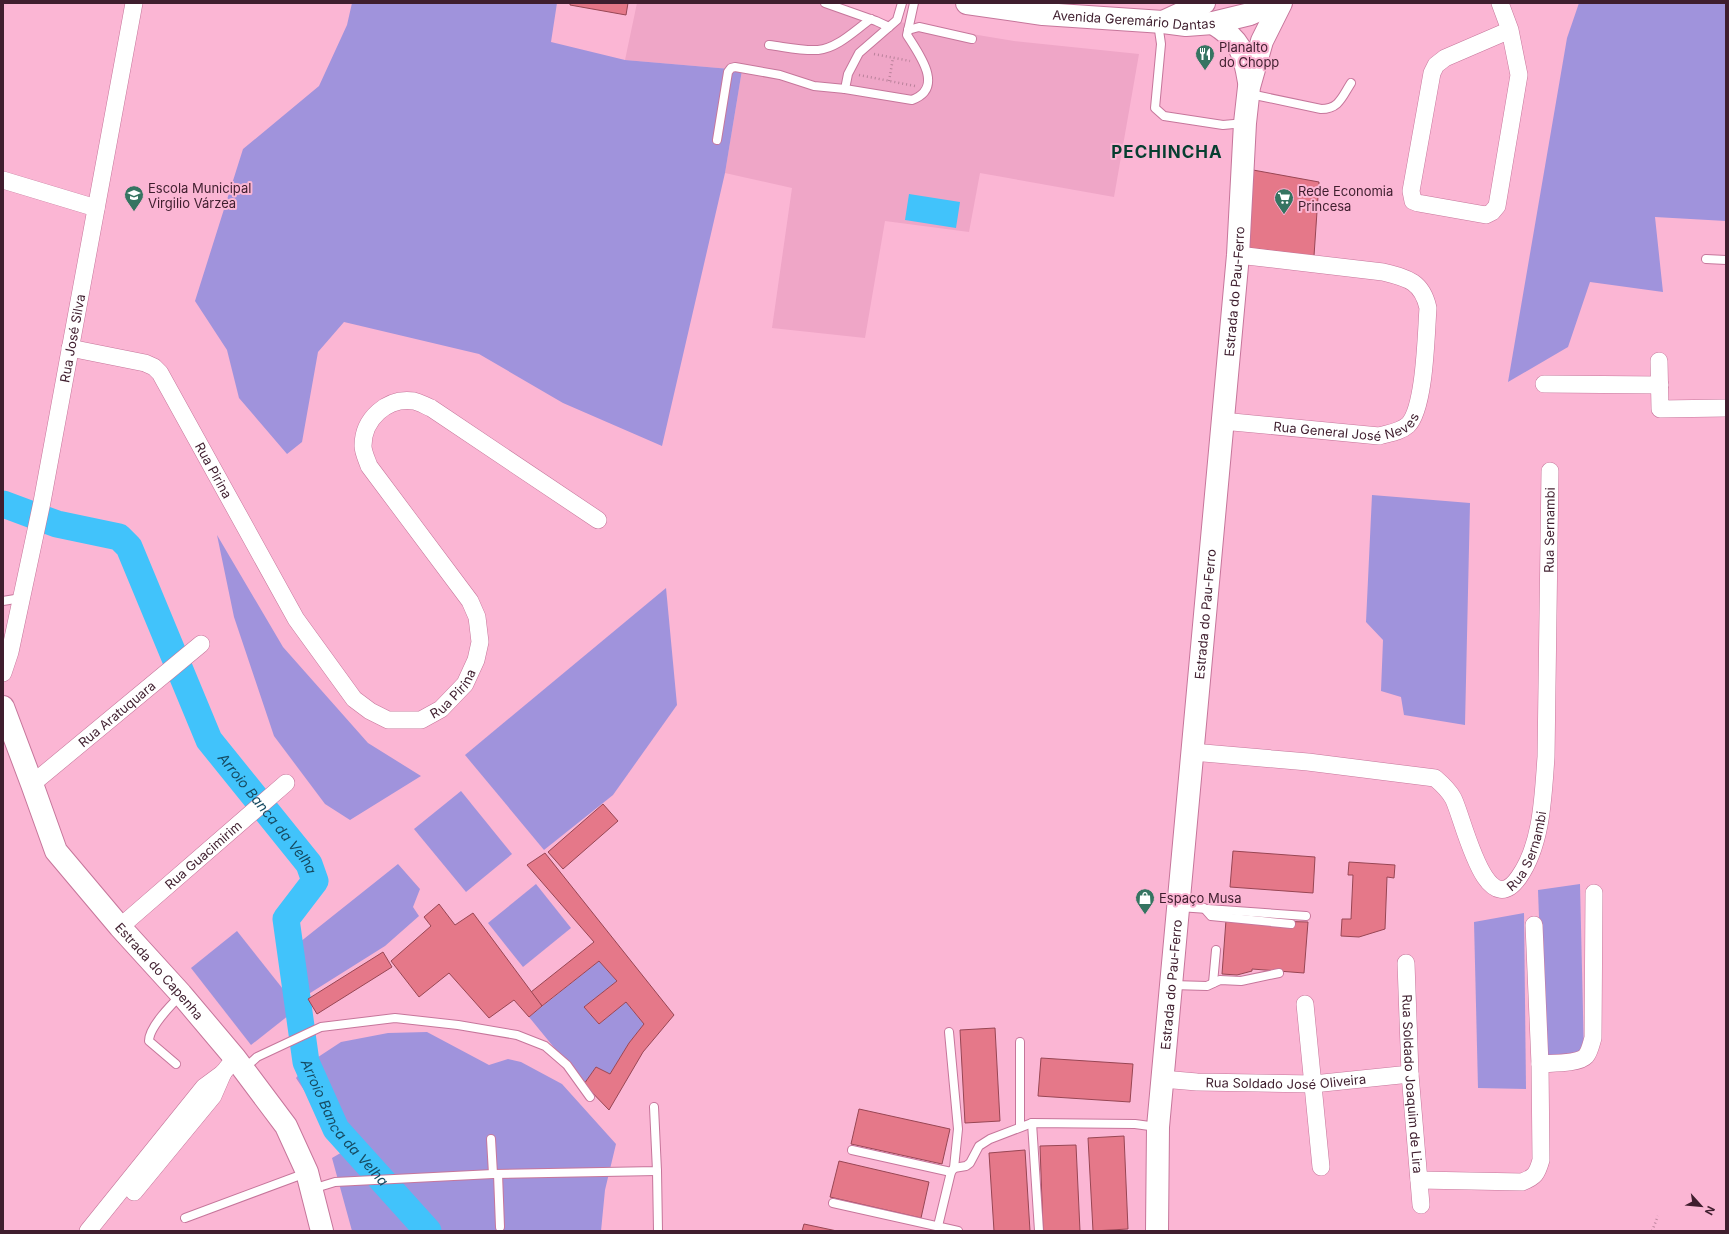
<svg xmlns="http://www.w3.org/2000/svg" width="1729" height="1234" viewBox="0 0 1729 1234" font-family="Inter,sans-serif">
<rect width="100%" height="100%" fill="#fbb6d4"/>
<polygon fill="#efa6c7" points="637,3 834,3 875,18 1014,41 1139,54 1114,197 980,173 969,232 885,221 865,338 772,328 792,188 725,173 742,70 625,60"/>
<g fill="#a093dc">
<polygon points="352,3 557,3 551,42 625,60 742,70 725,173 662,446 563,403 479,354 344,322 318,352 302,442 287,454 239,398 227,350 195,301 243,149 319,86 347,25"/>
<polygon points="1579,3 1726,3 1726,221 1655,217 1663,292 1590,282 1568,347 1508,382 1567,38"/>
<polygon points="1372,495 1470,503 1465,725 1404,715 1401,697 1381,691 1383,640 1366,622"/>
<polygon points="217,535 283,647 368,743 421,776 350,820 325,804 274,736 234,617"/>
<polygon points="666,588 677,705 613,795 544,850 465,755"/>
<polygon points="461,791 512,854 466,892 414,829"/>
<polygon points="398,864 420,889 413,907 419,916 385,946 307,995 295,946"/>
<polygon points="536,884 571,928 523,967 488,923"/>
<polygon points="1580,884 1584,1055 1544,1058 1538,890"/>
<polygon points="1524,913 1526,1089 1478,1088 1474,922"/>
<polygon points="237,931 298,1008 251,1045 191,968"/>
<polygon points="599,961 617,981 584,1007 599,1024 626,1002 644,1024 629,1043 610,1074 596,1067 584,1084 529,1017"/>
<polygon points="427,1032 489,1065 508,1059 521,1062 562,1084 616,1144 605,1190 601,1231 352,1231 332,1158 344,1151 296,1078 309,1063 341,1042 388,1033"/>
</g>
<polygon fill="#41c3fb" points="909,194 960,202 956,228 905,220"/>
<g fill="none" stroke-linecap="round" stroke-linejoin="round">
<path stroke="#41c3fb" stroke-width="27" id="s1" d="M3 504 57 524 119 537 129 547 209 740 309 864 315 881 286 919 306 1062 336 1129 428 1231"/>
</g>
<g fill="#e57889" stroke="#984654">
<polygon points="570,3 628,3 626,15 570,5"/>
<polygon points="1253,170 1319,182 1314,256 1249,248"/>
<polygon points="603,804 618,821 563,869 548,852"/>
<polygon points="1233,851 1315,857 1313,893 1230,887"/>
<polygon points="545,853 674,1015 643,1052 609,1110 584,1084 596,1067 610,1074 629,1043 644,1024 626,1002 599,1024 584,1007 617,981 599,961 542,1006 531,992 594,942 527,865"/>
<polygon points="1349,862 1395,865 1394,878 1387,877 1385,929 1359,937 1341,936 1342,919 1351,919 1353,875 1348,875"/>
<polygon points="439,904 455,925 473,913 542,1006 529,1017 514,1000 489,1018 449,973 419,997 391,961 431,926 424,917"/>
<polygon points="1226,920 1308,922 1304,973 1252,969 1252,971 1237,975 1222,974"/>
<polygon points="383,952 392,967 317,1014 308,999"/>
<polygon points="995,1028 1000,1121 965,1123 960,1030"/>
<polygon points="1041,1058 1133,1064 1130,1102 1038,1096"/>
<polygon points="859,1109 950,1129 942,1164 851,1144"/>
<polygon points="1124,1136 1128,1229 1093,1231 1088,1138"/>
<polygon points="1076,1145 1080,1231 1043,1231 1040,1146"/>
<polygon points="1025,1150 1030,1231 994,1231 989,1153"/>
<polygon points="839,1161 929,1182 921,1218 830,1197"/>
<polygon points="804,1224 837,1231 802,1231"/>
</g>
<g fill="none" stroke-linecap="round" stroke-linejoin="round">
<g stroke="#c6769b" stroke-width="10">
<g id="lane">
<polyline points="825,3 876,21 889,27"/>
<polyline points="1158,23 1161,44 1155,108 1164,116 1223,125 1245,123"/>
<polyline points="908,30 919,27 972,39"/>
<path d="M769 45C785 47 802 51 818 50 838 48 855 30 871 19"/>
<polyline points="845,89 848,74 859,53 897,20 902,3"/>
<path d="M1250 94 1321 109C1339 109 1342 97 1351 83"/>
<path d="M717 140 728 72 731 68 735 67 780 75 814 86 845 89 912 100C945 88 919 54 907 35L914 3"/>
<polyline points="1706,259 1726,260"/>
<polyline points="3,601 21,598"/>
<polyline points="1179,907 1306,916"/>
<polyline points="1204,908 1211,916 1291,924"/>
<polyline points="1213,983 1216,950"/>
<polyline points="1172,985 1207,986 1220,980 1241,981 1279,973"/>
<polyline points="949,1032 958,1129 954,1168"/>
<path d="M176 1064 149 1041C149 1027 171 1005 181 995"/>
<polyline points="244,1069 257,1057 321,1027 395,1018 458,1025 517,1035 545,1046 567,1065 590,1097"/>
<polyline points="1032,1123 1039,1231"/>
<polyline points="1020,1127 1020,1042"/>
<polyline points="491,1139 493,1174"/>
<polyline points="852,1150 951,1172"/>
<polyline points="657,1171 658,1231"/>
<polyline points="498,1174 500,1227"/>
<polyline points="312,1189 335,1182 493,1174 657,1171 654,1107"/>
<polyline points="833,1203 958,1231"/>
<polyline points="185,1218 306,1173"/>
<polyline points="938,1226 951,1172 954,1168 966,1166 970,1163 979,1146 990,1139 1032,1123 1135,1124 1157,1127"/>
</g>
</g>
<g stroke="#c6769b" stroke-width="18">
<g id="street">
<polyline points="1500,3 1510,30 1519,75 1497,206 1492,212 1486,215 1418,203 1413,201 1411,191 1432,73 1436,65 1445,58 1510,30"/>
<polyline points="3,180 96,208"/>
<path id="s2" d="M70 348 145 363 154 367 160 373 296 619 354 699 370 711 388 720H421L441 709 465 684 476 660 480 642 477 617 470 601 369 466C367 460 363 452 363 446 363 419 387 397 414 401 419 402 426 406 431 408L598 520"/>
<polyline points="1659,361 1660,409 1726,408"/>
<polyline points="1544,384 1660,385"/>
<path id="s3" d="M1222 421 1379 436C1389 433 1400 432 1408 425 1425 408 1426 334 1428 308 1422 281 1407 278 1383 272L1238 255"/>
<path id="s4" d="M3 673 10 652 42 502 134 3"/>
<path id="s5" d="M1192 752 1308 762 1435 778C1442 784 1448 789 1453 798 1463 816 1485 926 1519 877 1542 844 1543 797 1546 757L1550 471"/>
<path id="s6" d="M32 784 201 644"/>
<path id="s7" d="M120 927 286 783"/>
<path id="s8" d="M1406 963 1410 1074 1421 1205"/>
<polyline points="1305,1004 1321,1167"/>
<path d="M1540 1064C1551 1063 1579 1064 1586 1056 1590 1051 1591 1044 1593 1038L1594 893"/>
<path id="s9" d="M1162 1079 1197 1082 1313 1084 1410 1074"/>
<path d="M1419 1180 1522 1182C1535 1177 1537 1174 1541 1160L1540 1064 1534 925"/>
<polyline points="134,1192 213,1096 223,1073"/>
<polyline points="88,1231 204,1087 223,1073 235,1058"/>
</g>
</g>
<g stroke="#c6769b" stroke-width="24">
<g id="secondary">
<path id="s10" d="M3 707 32 784 56 851 120 927 181 994 235 1058 286 1126 307 1172 322 1231"/>
</g>
</g>
<g stroke="#c6769b" stroke-width="24">
<g id="primary">
<path id="s11" d="M967 3 1043 14 1163 22 1186 25 1213 23 1250 14 1275 3"/>
<polyline points="1163,22 1204,3"/>
<path d="M1213 23C1240 40 1244 51 1249 82"/>
<path id="s12" d="M1157 1231 1158 1127 1238 255 1245 123 1249 87 1262 41 1281 3"/>
</g>
</g>
<g stroke="#b9819a" stroke-width="2.5" stroke-dasharray="1 3" stroke-linecap="butt">
<polyline points="874,54 910,61"/>
<polyline points="859,75 915,86"/>
<polyline points="889,81 893,58"/>
<polyline points="1652,1231 1658,1216"/>
</g>
<use href="#lane" stroke="#fff" stroke-width="8"/>
<use href="#street" stroke="#fff" stroke-width="17"/>
<use href="#secondary" stroke="#fff" stroke-width="22"/>
<use href="#primary" stroke="#fff" stroke-width="22"/>
</g>
<defs>
<g id="restaurant-pin" transform="scale(1)"><path d="M0 17L-7.5 6A9.5 9.5 0 1 1 7.5 6Z" fill="#357461" stroke="#fbb6d4"/><path d="M-5-6h1v4h1v-4h1v4h1v-4h1v5L-1.5 .5V6h-2V.5L-5-1ZM5-6V6H3V1.5H1.5Q1.5-4 5-6Z" fill="#fff"/></g>
<g id="school-pin" transform="scale(1)"><path d="M0 17L-7.5 6A9.5 9.5 0 1 1 7.5 6Z" fill="#357461" stroke="#fbb6d4"/><path d="M0-5L7-2L0 1L-7-2ZM-4 1L0 2.5L4 1V4Q0 6-4 4Z" fill="#fff"/></g>
<g id="supermarket-pin" transform="scale(1)"><path d="M0 17L-7.5 6A9.5 9.5 0 1 1 7.5 6Z" fill="#357461" stroke="#fbb6d4"/><path d="M-6-5.5h2.5l.6 2H6L4.5 2H-2.5L-4.4-4H-6ZM-1.5 3.2a1.3 1.3 0 1 0 .1 0ZM3 3.2a1.3 1.3 0 1 0 .1 0Z" fill="#fff"/></g>
<g id="shop-pin" transform="scale(1)"><path d="M0 17L-7.5 6A9.5 9.5 0 1 1 7.5 6Z" fill="#357461" stroke="#fbb6d4"/><path d="M-5-2.5h2.3a2.7 3.5 0 0 1 5.4 0H5L5.5 6h-11ZM-1.5-2.5h3a1.5 2.3 0 0 0-3 0Z" fill="#fff"/></g>
</defs>
<g fill-rule="evenodd">
<use href="#restaurant-pin" x="1205" y="54"/>
<use href="#school-pin" x="134" y="195"/>
<use href="#supermarket-pin" x="1284" y="198"/>
<use href="#shop-pin" x="1145" y="898"/>
</g>
<g text-anchor="middle" stroke-width="4" stroke-linejoin="round" paint-order="stroke">
<g font-size="13" fill="#3f1e2e" stroke="#fbb6d4">
<text dy="5" stroke="none"><textPath href="#s11" startOffset="168">Avenida Geremário Dantas</textPath></text>
<text dy="5" stroke="none"><textPath href="#s12" startOffset="943">Estrada do Pau-Ferro</textPath></text>
<text dy="5" stroke="none"><textPath href="#s4" startOffset="342">Rua José Silva</textPath></text>
<text dy="5" stroke="none"><textPath href="#s3" startOffset="127">Rua General José Neves</textPath></text>
<text dy="5" stroke="none"><textPath href="#s2" startOffset="206">Rua Pirina</textPath></text>
<text dy="5" stroke="none"><textPath href="#s5" startOffset="752">Rua Sernambi</textPath></text>
<text dy="5" stroke="none"><textPath href="#s12" startOffset="619">Estrada do Pau-Ferro</textPath></text>
<text dy="5" stroke="none"><textPath href="#s2" startOffset="590">Rua Pirina</textPath></text>
<text dy="5" stroke="none"><textPath href="#s6" startOffset="110">Rua Aratuquara</textPath></text>
<text dy="5" stroke="none"><textPath href="#s5" startOffset="428">Rua Sernambi</textPath></text>
<text dy="5" stroke="none"><textPath href="#s7" startOffset="110">Rua Guacimirim</textPath></text>
<text dy="5" stroke="none"><textPath href="#s10" startOffset="312">Estrada do Capenha</textPath></text>
<text dy="5" stroke="none"><textPath href="#s12" startOffset="247">Estrada do Pau-Ferro</textPath></text>
<text dy="5" stroke="none"><textPath href="#s9" startOffset="124">Rua Soldado José Oliveira</textPath></text>
<text dy="5" stroke="none"><textPath href="#s8" startOffset="121">Rua Soldado Joaquim de Lira</textPath></text>
</g>
<g font-size="13" fill="#3f1e2e" stroke="#fbb6d4" text-anchor="start">
<text x="1219" y="52">Planalto<tspan x="1219" dy="15">do Chopp</tspan></text>
<text x="148" y="193">Escola Municipal<tspan x="148" dy="15">Virgilio Várzea</tspan></text>
<text x="1298" y="196">Rede Economia<tspan x="1298" dy="15">Princesa</tspan></text>
<text x="1159" y="903">Espaço Musa</text>
</g>
<g font-size="14" font-style="italic" fill="#164a61" stroke="#fbb6d4">
<text dy="5" stroke="none"><textPath href="#s1" startOffset="438">Arroio Banca da Velha</textPath></text>
<text dy="5" stroke="none"><textPath href="#s1" startOffset="786">Arroio Banca da Velha</textPath></text>
</g>
<g font-size="17" font-weight="bold" letter-spacing="1" fill="#063e30" stroke="#fbb6d4">
<text x="1167" y="158">PECHINCHA</text>
</g>
</g>
<rect width="1729" height="1234" fill="none" stroke="#3f1e2e" stroke-width="8"/>
<g transform="translate(1701 1206) rotate(117)" stroke="#fbb6d4" stroke-width="3" paint-order="stroke">
<path d="M0-3L7 15L0 10L-7 15Z" fill="#3f1e2e"/>
<text y="-6" font-size="11" font-weight="bold" text-anchor="middle" fill="#3f1e2e">N</text>
</g>
</svg>
